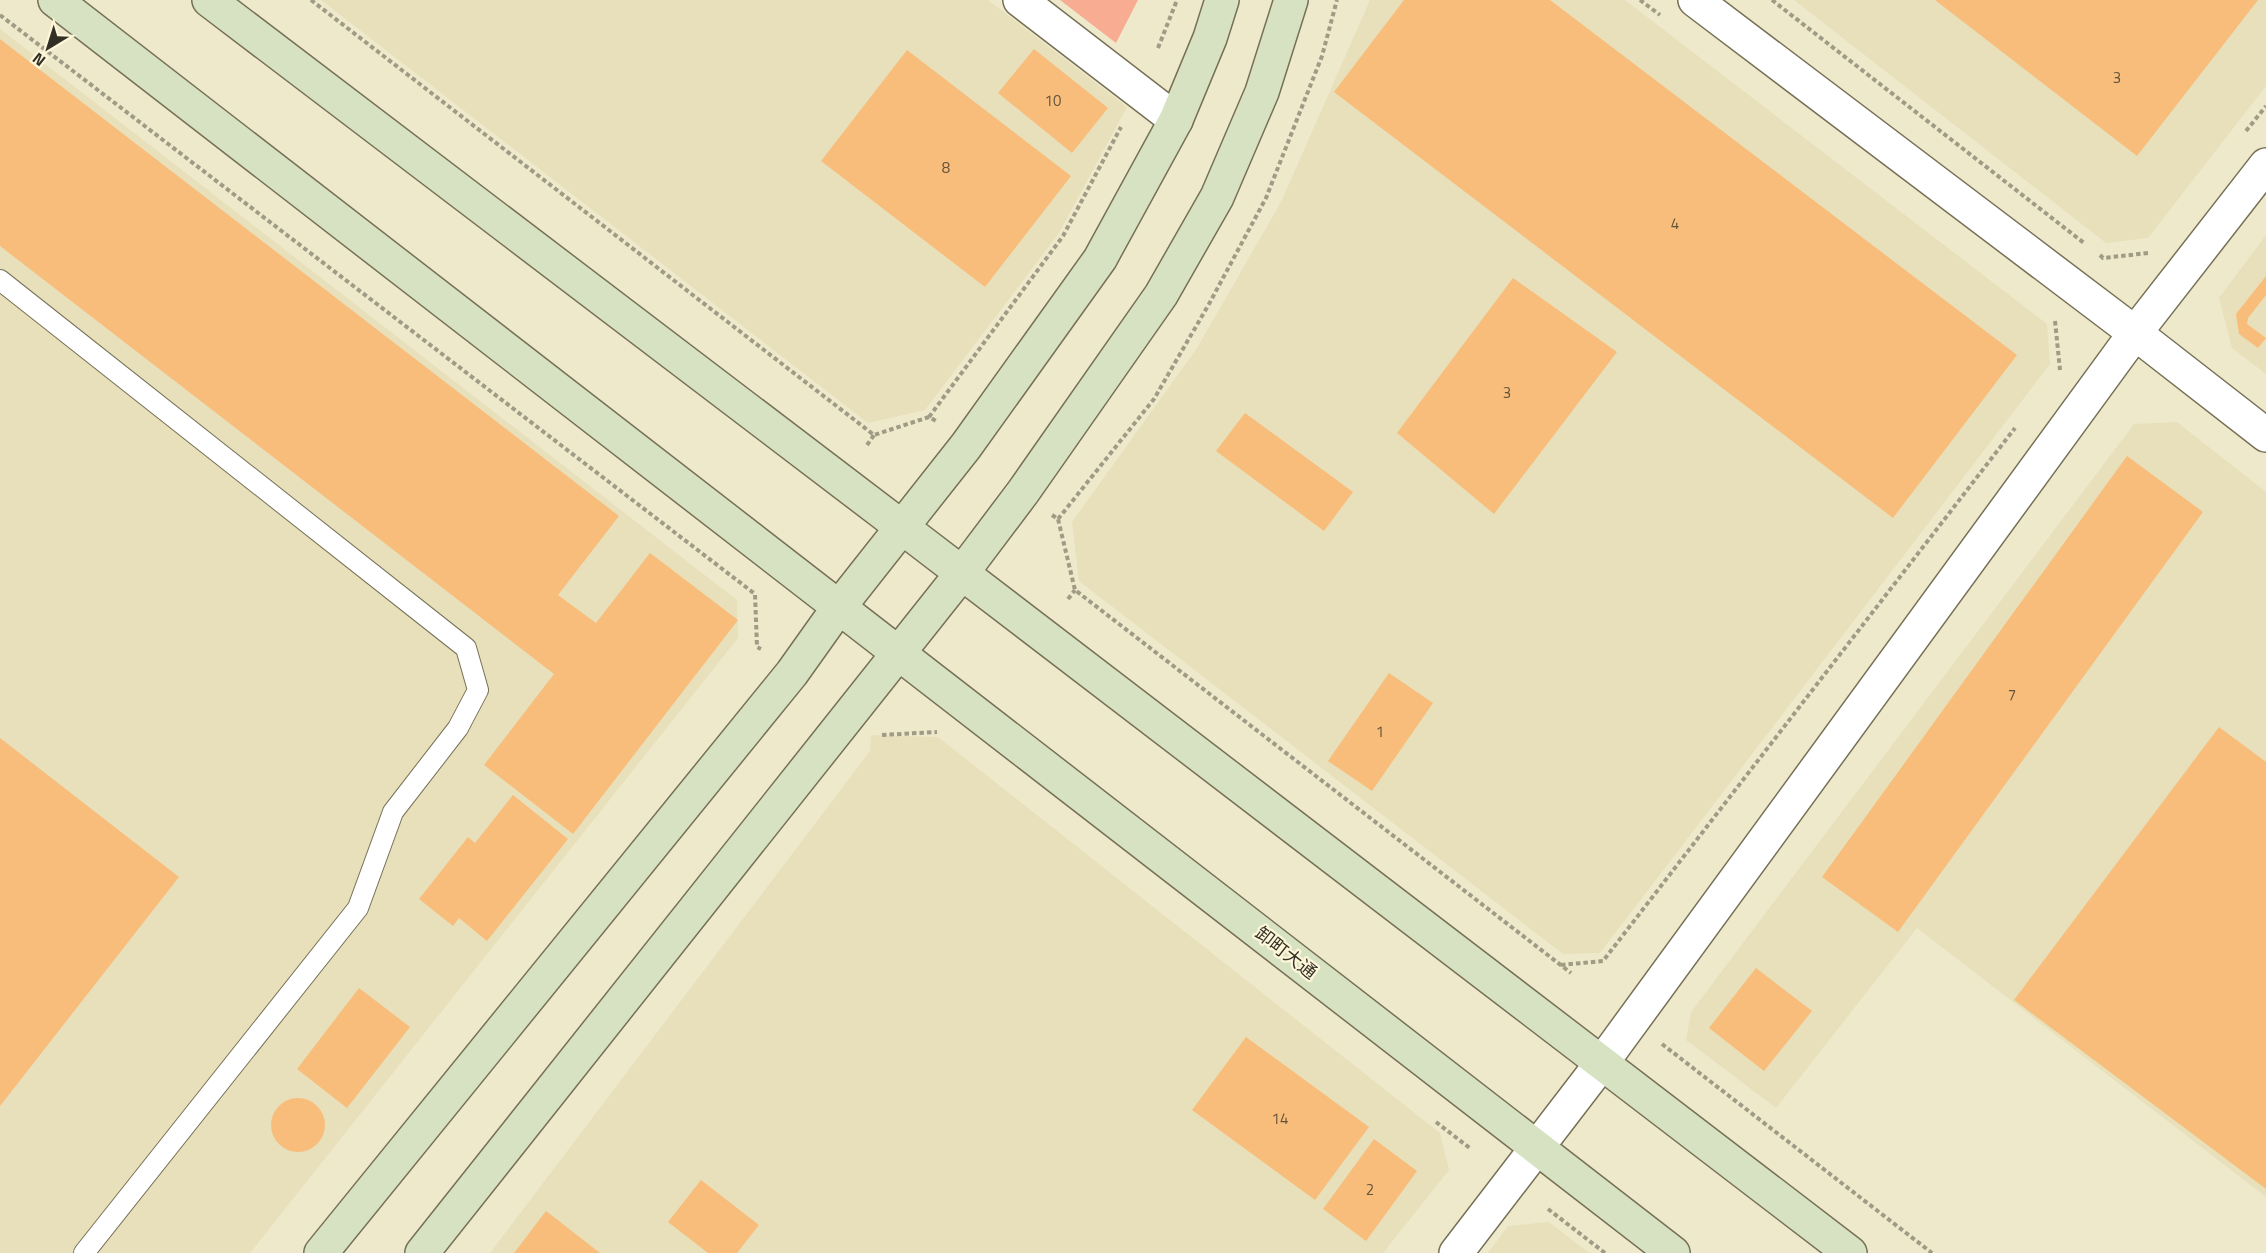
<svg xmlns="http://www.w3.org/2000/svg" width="2266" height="1253" viewBox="0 0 2266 1253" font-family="'Titillium Web','Noto Sans JP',sans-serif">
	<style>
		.built { fill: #e7e0bb }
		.green { fill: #f8ac92 }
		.building { fill: #f8bd7b }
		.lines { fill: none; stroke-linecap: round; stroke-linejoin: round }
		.lane-casing { stroke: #767057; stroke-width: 22 }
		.street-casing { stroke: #767057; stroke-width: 36 }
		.secondary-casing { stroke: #767057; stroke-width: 36 }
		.path { stroke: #9f9b85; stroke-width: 4; stroke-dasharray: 4.5 3; stroke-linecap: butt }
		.lane { stroke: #fff; stroke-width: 20 }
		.street { stroke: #fff; stroke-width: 33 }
		.secondary { stroke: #d7e2c3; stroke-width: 33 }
		.labels { text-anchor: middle; stroke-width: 4.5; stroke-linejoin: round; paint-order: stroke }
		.number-label { font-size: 15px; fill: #64533a }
		.street-label { font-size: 18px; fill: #323025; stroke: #fdf6d9 }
	</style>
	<rect width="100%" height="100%" fill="#efe9cc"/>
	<!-- built -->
	<path class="built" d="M321 0H988L1127 107 1059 233 925 410 868 423Z
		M1370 0H1625L2047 324 2050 364 1600 953 1563 954 1079 581 1072 522 1197 348 1281 202Z
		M1794 0H2266V86L2148 238 2106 243Z
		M0 29 737 600 738 638 250 1253H0Z
		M2266 235V374L2232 348 2219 298Z
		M2177 422 2266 492V1197L1917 928 1776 1108 1686 1040 1691 1012 2134 424Z
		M871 735 938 737 1440 1133 1449 1170 1383 1253H490L870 751Z
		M1549 1222 1589 1253H1488L1508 1226Z"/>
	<!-- green -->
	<path class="green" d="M1060 0H1138L1116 43Z"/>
	<!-- building -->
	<path class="building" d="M1404 0H1550L2017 355 1893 518 1334 92Z
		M1935 0H2258L2137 156Z
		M0 39 619 516 558 595 596 623 650 553 738 620 573 834 484 765 554 674 0 246Z
		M1034 49 1108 108 1072 153 998 93Z
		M907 50 1071 176 985 287 821 161Z
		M2266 276V295L2248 318 2247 324 2266 338 2258 348 2239 334 2236 314Z
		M1513 278 1617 352 1494 514 1397 433Z
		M1245 413 1353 492 1324 531 1216 451Z
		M2127 456 2203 512 1898 932 1822 877Z
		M1389 673 1433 703 1372 791 1328 761Z
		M2219 727 2266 762V1189L2014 1000Z
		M0 738 179 877 0 1106Z
		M513 795 568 839 487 941 459 918 453 926 419 899 468 837 475 843Z
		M1756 968 1812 1011 1764 1071 1709 1028Z
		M359 988 410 1027 347 1108 297 1069Z
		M1246 1037 1369 1127 1315 1200 1192 1110Z
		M271 1125a27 27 0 1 1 54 0a27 27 0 1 1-54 0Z
		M1374 1139 1417 1171 1366 1241 1323 1209Z
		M701 1180 759 1225 737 1253H708L668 1222Z
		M546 1211 600 1253H514Z"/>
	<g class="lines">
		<!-- lane casing -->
		<g class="lane-casing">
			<path id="lane" d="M0 280 466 648 478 690 458 728 393 812 358 908 84 1253"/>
		</g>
		<!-- street casing -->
		<g class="street-casing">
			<path id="street" d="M1020 0 1176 120
				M1695 0 2135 333 2266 435
				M1456 1253 1601 1064 2135 333 2266 165"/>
		</g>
		<!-- secondary casing -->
		<g class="secondary-casing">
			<path id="secondary" d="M55 0 1673 1253
				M209 0 903 528 1850 1253
				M321 1253 792 673 839 607 966 446 1100 259 1176 120 1210 38 1222 0
				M422 1253 962 573 1023 492 1161 295 1217 197 1262 92 1291 0"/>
		</g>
		<!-- path -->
		<path class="path" d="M311 0 874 435 929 417 938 422
			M1640 0 1660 15
			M1772 0 2084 243
			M0 15 755 594 757 647 761 649
			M1158 48 1177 0
			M2246 131 2266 106
			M2100 255 2103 258 2148 253
			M2055 321 2060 370
			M929 417 1063 236 1121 127
			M867 445 874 435
			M1052 515 1058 519 1075 590 1571 973
			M1058 519 1154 399 1209 304 1266 198 1322 56 1337 0
			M1068 599 1075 590
			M882 735 937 732
			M1561 965 1603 961 2015 428
			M1662 1044 1932 1253
			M1436 1122 1471 1149
			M1548 1209 1605 1253"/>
		<!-- lane -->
		<use href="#lane" class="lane"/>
		<!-- street -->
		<use href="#street" class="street"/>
		<!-- secondary -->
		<use href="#secondary" class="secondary"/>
	</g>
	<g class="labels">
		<!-- number labels -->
		<g class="number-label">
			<text x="2117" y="83">3</text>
			<text x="1053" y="106">10</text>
			<text x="946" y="173">8</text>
			<text x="1675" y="229">4</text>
			<text x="1507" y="398">3</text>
			<text x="2012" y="700">7</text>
			<text x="1380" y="737">1</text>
			<text x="1280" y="1124">14</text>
			<text x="1370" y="1195">2</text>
		</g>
		<!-- street labels -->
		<g class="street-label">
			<text transform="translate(1286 953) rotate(38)" y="6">卸町大通</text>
		</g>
	</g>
	<!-- north arrow -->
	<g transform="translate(48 48) rotate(218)" stroke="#fdf6d9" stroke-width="4.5" paint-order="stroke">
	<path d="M0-4.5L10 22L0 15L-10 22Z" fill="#323025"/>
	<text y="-9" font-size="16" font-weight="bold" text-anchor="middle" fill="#323025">N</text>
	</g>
</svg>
